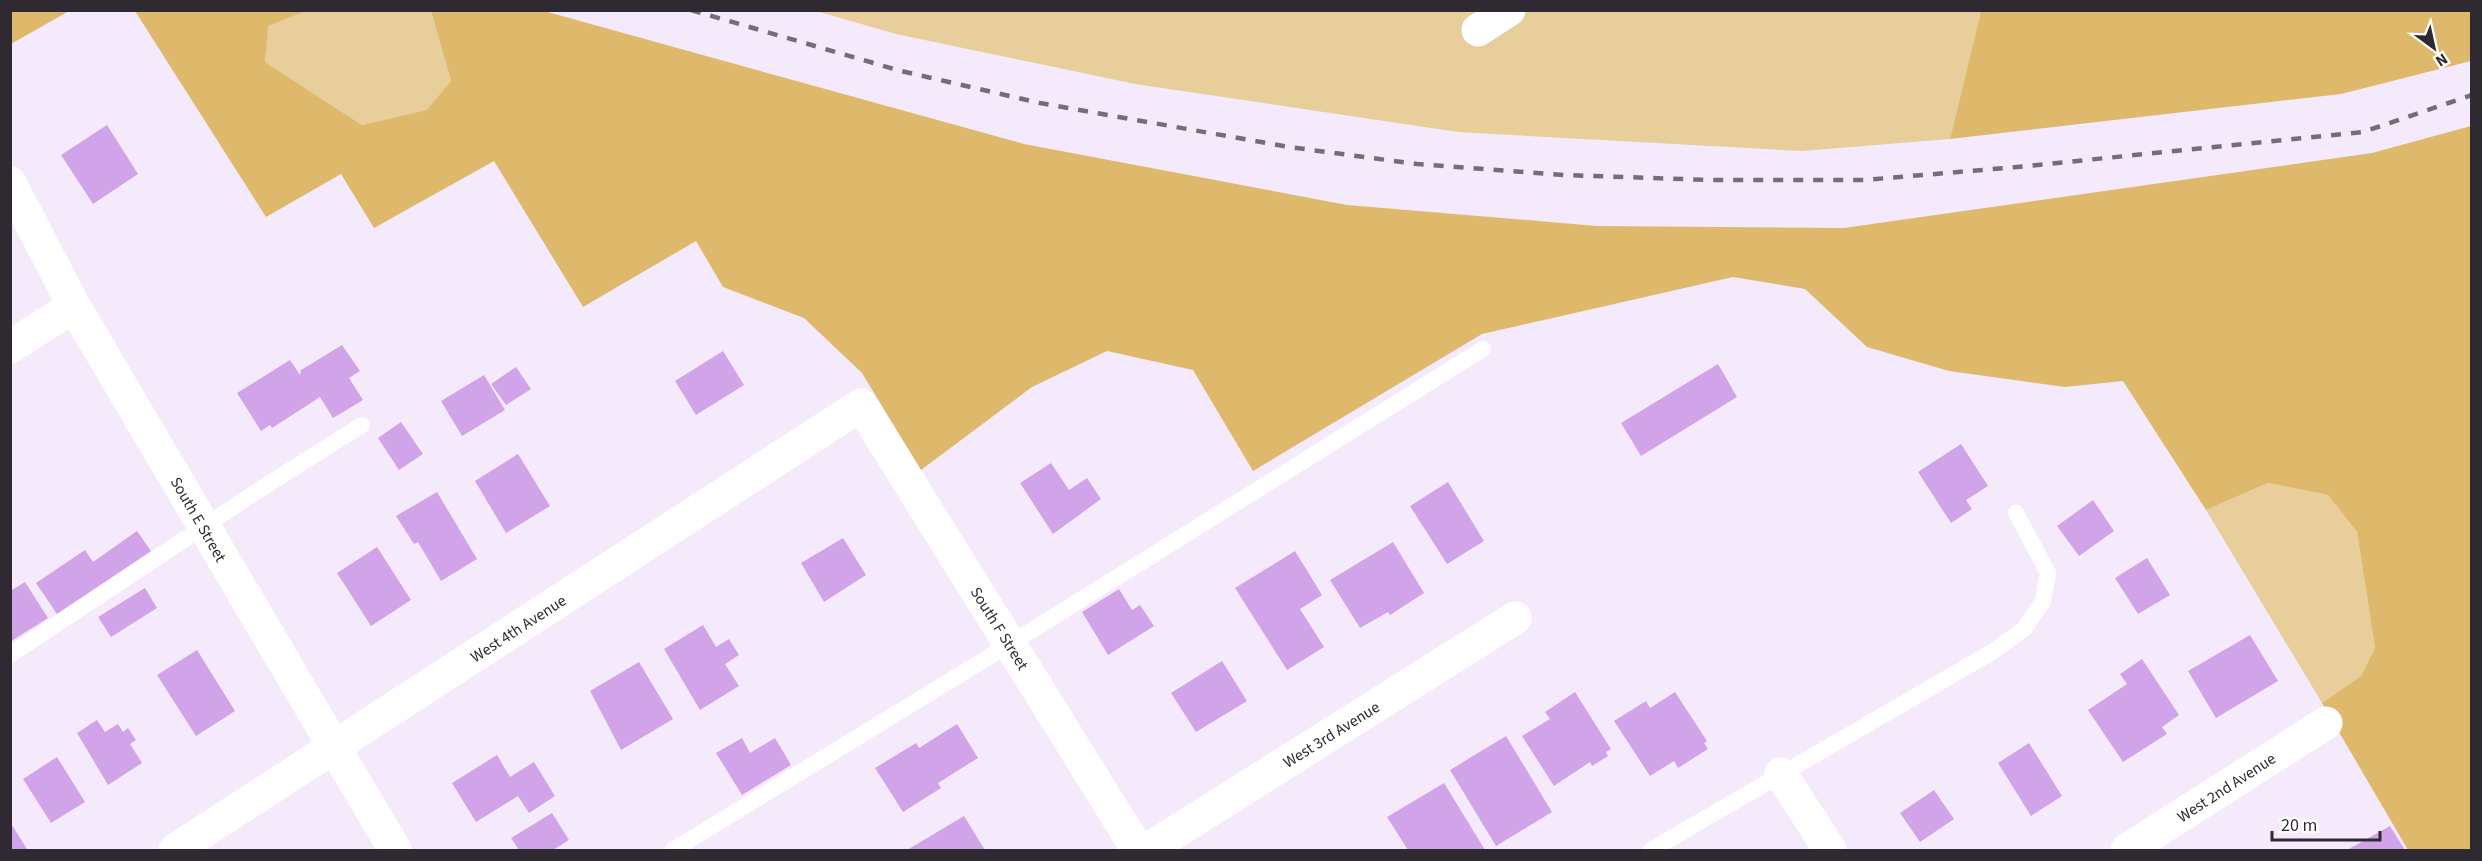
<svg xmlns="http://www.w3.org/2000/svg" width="2482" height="861" viewBox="0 0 2482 861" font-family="'Source Sans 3',sans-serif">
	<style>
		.green { fill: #e7ce9a }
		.forest { fill: #deb96b }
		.building { fill: #d1a4e9 }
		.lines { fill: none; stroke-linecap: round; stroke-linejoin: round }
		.lane { stroke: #fff; stroke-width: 16 }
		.street { stroke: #fff; stroke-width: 33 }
		.rail { stroke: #746d77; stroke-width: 4.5; stroke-dasharray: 10 10; stroke-linecap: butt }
		.labels { text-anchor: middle; stroke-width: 4.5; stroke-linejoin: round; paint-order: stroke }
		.street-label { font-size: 16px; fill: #2f2a31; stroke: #fff }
	</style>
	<rect width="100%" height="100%" fill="#f5eafb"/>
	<!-- green -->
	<path class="green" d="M306 11H431L451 81 428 110 362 125 265 62 267 26Z
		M816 11H1981L1950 139 1802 151 1458 132 1135 84 896 34Z
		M2268 483 2328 495 2357 532 2375 648 2361 676 2322 703 2206 510Z"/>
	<!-- forest -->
	<path class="forest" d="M11 10H69V11L11 44Z
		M135 11H306L268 26 265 62 362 125 427 110 451 81 431 11H544L1024 144 1347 205 1597 226 1844 228 2372 153 2471 126V850H2408L2322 703 2361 676 2375 648 2357 532 2328 495 2268 483 2206 510 2123 381 2065 387 1949 371 1867 347 1805 289 1733 277 1482 334 1253 471 1193 370 1107 351 1032 387 921 470 862 373 804 318 723 287 696 241 583 307 494 161 374 228 341 174 266 217Z
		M1981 11H2471V61L2341 94 1950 139Z"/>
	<!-- building -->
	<path class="building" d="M107 125 138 174 93 204 61 155Z
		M342 345 360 371 349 378 363 400 333 418 320 397 272 428 270 425 261 431 237 393 290 360 300 375 301 370Z
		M723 351 744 385 696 415 675 381Z
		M1718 364 1737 397 1641 456 1621 423Z
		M516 367 531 389 506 405 491 384Z
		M484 375 505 410 462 436 441 401Z
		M401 422 423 454 399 470 378 438Z
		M1961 444 1988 486 1966 500 1972 509 1951 523 1918 472Z
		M518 454 550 506 506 533 475 481Z
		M1051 463 1069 490 1087 478 1101 499 1053 534 1020 483Z
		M1448 482 1484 541 1447 564 1410 506Z
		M437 492 477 559 441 581 418 542 414 544 396 516Z
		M2093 500 2114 531 2079 556 2057 526Z
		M137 531 151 551 57 614 36 583 85 550 93 562Z
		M843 538 866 575 824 602 801 563Z
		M1393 542 1424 593 1390 615 1388 612 1360 628 1330 580Z
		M377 547 411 600 371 626 337 573Z
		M1295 551 1322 595 1300 609 1324 647 1287 670 1235 588Z
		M2147 558 2170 595 2138 614 2115 578Z
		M25 582 48 618 10 642V591Z
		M145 588 157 608 111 637 98 617Z
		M1119 589 1132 610 1140 605 1154 626 1108 655 1082 612Z
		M703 625 716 647 729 639 739 655 725 664 739 686 700 710 664 649Z
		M2250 635 2278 681 2216 718 2188 671Z
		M197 650 235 711 196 736 157 675Z
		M2142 659 2179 715 2162 727 2167 734 2123 762 2088 710 2127 684 2120 674Z
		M1222 661 1247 701 1196 732 1171 693Z
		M639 662 673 719 621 750 590 691Z
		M1575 692 1611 749 1606 752 1608 756 1592 766 1590 762 1554 786 1522 736 1550 719 1545 712Z
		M1675 692 1707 741 1704 743 1708 749 1678 768 1674 761 1650 776 1614 721 1646 701 1650 708Z
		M97 720 105 732 118 724 123 732 128 728 136 740 130 744 142 763 108 785 77 733Z
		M957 724 978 758 938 783 941 788 903 812 875 768 916 743 919 748Z
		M1506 736 1552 812 1496 846 1450 770Z
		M742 738 750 753 775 738 791 765 742 795 716 753Z
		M2029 743 2062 796 2031 816 1998 763Z
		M497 755 510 777 534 762 555 796 529 813 518 796 476 822 452 783Z
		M57 757 85 802 51 823 23 779Z
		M1444 783 1485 850H1408L1387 817Z
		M1934 790 1954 819 1920 842 1900 813Z
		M552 813 569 840 553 850H519L511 838Z
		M964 816 985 850H907Z
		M10 822 27 849 24 850H10Z
		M2390 826 2405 850H2347Z"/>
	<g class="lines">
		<!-- lane -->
		<path class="lane" d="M10 655 262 488 362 425
			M673 850 1010 644 1483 349
			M1651 850 1992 652 2024 629 2043 601 2048 573 2016 513"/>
		<!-- street -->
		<path class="street" d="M1478 30 1509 10
			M10 183 74 306 395 850
			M10 347 74 306
			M1781 774 1830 850
			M175 850 861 405 1138 850
			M1147 850 1515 618
			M2127 850 2326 723"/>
		<!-- rail -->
		<path class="rail" d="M691 10 901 71 1040 103 1289 147 1417 164 1564 175 1710 180H1864L2017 167 2363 132 2472 95"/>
	</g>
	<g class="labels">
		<!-- street labels -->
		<g class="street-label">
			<text transform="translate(199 519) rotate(60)" y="6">South E Street</text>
			<text transform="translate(518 628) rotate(-33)" y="6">West 4th Avenue</text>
			<text transform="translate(1000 628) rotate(58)" y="6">South F Street</text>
			<text transform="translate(1331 734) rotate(-32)" y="6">West 3rd Avenue</text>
			<text transform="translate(2226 787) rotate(-33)" y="6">West 2nd Avenue</text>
		</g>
	</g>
	<!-- border -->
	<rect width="2482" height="861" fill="none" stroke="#2f2a31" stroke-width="24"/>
	<!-- north arrow -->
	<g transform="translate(2434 48) rotate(147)" stroke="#ffffff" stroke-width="4.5" paint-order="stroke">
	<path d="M0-4.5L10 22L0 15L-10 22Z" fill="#2f2a31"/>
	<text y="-9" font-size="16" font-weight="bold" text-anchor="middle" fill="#2f2a31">N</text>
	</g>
	<!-- scale -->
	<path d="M2272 831v9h108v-9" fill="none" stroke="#2f2a31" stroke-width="3"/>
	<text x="2281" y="831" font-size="18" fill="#2f2a31" stroke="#ffffff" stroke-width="4.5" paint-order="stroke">20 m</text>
</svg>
